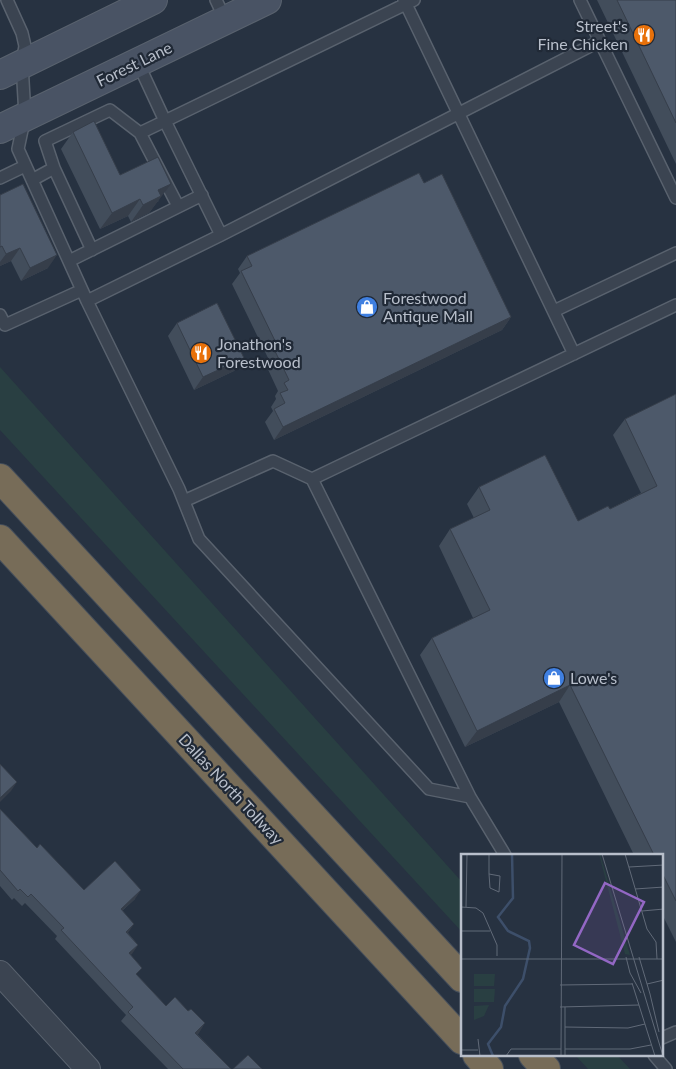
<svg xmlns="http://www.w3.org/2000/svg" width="676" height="1069" viewBox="0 0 676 1069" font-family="Lato,sans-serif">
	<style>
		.green { fill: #293f42 }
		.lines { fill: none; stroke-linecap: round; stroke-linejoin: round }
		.service-casing { stroke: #59626e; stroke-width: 14 }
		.minor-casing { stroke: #59626e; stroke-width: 26 }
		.secondary-casing { stroke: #59626e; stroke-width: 30 }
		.motorway-casing { stroke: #464f5b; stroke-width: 30 }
		.service { stroke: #3b4451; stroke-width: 11 }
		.minor { stroke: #3b4451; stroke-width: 24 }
		.secondary { stroke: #495364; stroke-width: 28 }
		.motorway { stroke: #776c58; stroke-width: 28 }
		.wall { fill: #424d5b }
		.shaded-wall { fill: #363e4a }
		.building { fill: #4d596a; stroke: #363e4a }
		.labels { text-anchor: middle; stroke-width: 4.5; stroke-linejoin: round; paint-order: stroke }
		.poi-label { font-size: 16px; fill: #b8bfcb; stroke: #202936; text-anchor: start }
		.street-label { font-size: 16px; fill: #b8bfcb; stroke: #202936 }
		.inset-river { fill: none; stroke: #3d4f6a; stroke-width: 2.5 }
		.inset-road { fill: none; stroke: #616a78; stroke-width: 1 }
		.view { fill: #9367c4; fill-opacity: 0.15; stroke: #9367c4; stroke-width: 2.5 }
		.inset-edge { fill: none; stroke: #b8bfcb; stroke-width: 2.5 }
	</style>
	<rect width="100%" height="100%" fill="#273241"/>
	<!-- green -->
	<path class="green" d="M0 367 462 882V932L0 430Z
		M575 1055H617L630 1069H588Z"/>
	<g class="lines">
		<!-- service casing -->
		<g class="service-casing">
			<path id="service" d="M7 0 22 33 25 46 22 64 25 116 18 149 87 301 179 489 199 539 429 789 470 797
				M216 0 225 19
				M404 0 574 354
				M580 0 676 198
				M138 63 165 121 414 0
				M140 133 178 206
				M54 168 45 141 110 110 140 133 165 121 221 235
				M0 178 25 166
				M32 180 54 168 92 250
				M69 261 202 195
				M87 301 221 235 600 41
				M554 311 676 253
				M0 315 5 325 82 290
				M184 501 273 461 312 479
				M505 855 470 797 312 479 676 305
				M662 1038 676 1032
				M654 1055 666 1069"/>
		</g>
		<!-- minor casing -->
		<g class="minor-casing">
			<path id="minor" d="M0 973 88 1069"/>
		</g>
		<!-- secondary casing -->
		<g class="secondary-casing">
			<path id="secondary" d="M0 75 153 0
				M0 129 267 0"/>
		</g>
		<!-- motorway casing -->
		<g class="motorway-casing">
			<path id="motorway" d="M0 478 462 978
				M0 539 462 1040
				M477 1055 489 1069
				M533 1055 546 1069"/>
		</g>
		<!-- service -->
		<use href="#service" class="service"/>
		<!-- minor -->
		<use href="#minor" class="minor"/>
		<!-- secondary -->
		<use href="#secondary" class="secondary"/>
		<!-- motorway -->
		<use href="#motorway" class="motorway"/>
	</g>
	<!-- wall -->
	<path class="wall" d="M597 0H676V164Z
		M73 132 120 175 159 201 157 202 149 213 131 222 128 216 100 229 61 149Z
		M424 183 511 317 502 330 274 440 265 422 273 411 271 407 276 399 275 396 278 391 265 363 268 358 232 284 240 273 238 269 247 256Z
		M0 195 48 268 21 281 11 261 0 266Z
		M177 323 244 358 234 371 194 390 168 336Z
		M676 394V942L662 914V855H634L559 702 465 747 420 655 432 638 473 618 439 546 450 529 474 518 467 504 479 487 578 521 610 509 641 493 613 435 625 419Z
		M0 809 37 848 84 890 135 899 122 911 128 933 138 945 130 955 137 976 166 1006 199 1033 197 1034 231 1069H168L121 1021 126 1015 55 939 57 936 25 903 22 906 14 898 12 900 0 886Z"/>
	<!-- shaded-wall -->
	<path class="shaded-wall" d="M171 184 149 213 131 222 143 205 158 190Z
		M140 199 128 216 100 229 112 213Z
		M20 248 11 261 0 266V262L6 254Z
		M57 255 48 268 21 281 30 268Z
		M511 317 502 330 274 440 283 427Z
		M244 358 234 371 194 390 203 377Z
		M570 685 559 702 465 747 477 731Z
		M17 782 11 791 0 802V798Z
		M141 890 135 899 114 918 121 909Z
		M134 924 128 933 126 932Z
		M138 945 132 954 122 962 129 953Z
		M205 1023 199 1033 189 1042 195 1033Z"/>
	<!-- building -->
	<path class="building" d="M617 0H676V123Z
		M94 121 120 175 158 157 171 184 158 190 161 196 143 205 140 199 112 213 73 132Z
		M419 173 424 183 442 174 511 317 283 427 274 409 285 403 280 393 288 390 284 383 289 380 274 349 278 347 241 271 252 266 247 256Z
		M23 184 57 255 30 268 20 248 6 254 2 246 0 247V195Z
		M217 303 244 358 203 377 177 323Z
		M676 394V901L662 873V855H654L570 685 477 731 432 638 490 610 450 529 490 510 479 487 545 455 578 521 608 506 610 509 657 486 625 419Z
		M0 764 17 782 0 798Z
		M0 809 37 848 40 844 84 890 115 861 141 890 121 909 134 924 126 932 138 945 129 953 142 968 136 974 166 1006 175 997 188 1011 191 1009 205 1023 195 1033 231 1069H183L128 1012 133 1007 61 930 64 928 31 894 28 897 20 889 18 891 0 870Z
		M248 1055 262 1069H233Z"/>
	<!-- icons -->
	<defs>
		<g id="restaurant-disc" transform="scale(1.125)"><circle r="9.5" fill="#e8710a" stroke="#202936"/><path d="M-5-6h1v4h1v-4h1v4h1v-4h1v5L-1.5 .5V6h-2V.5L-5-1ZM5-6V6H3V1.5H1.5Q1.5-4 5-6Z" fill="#fff"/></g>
		<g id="shop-disc" transform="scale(1.125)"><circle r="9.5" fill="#3f7fe0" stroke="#202936"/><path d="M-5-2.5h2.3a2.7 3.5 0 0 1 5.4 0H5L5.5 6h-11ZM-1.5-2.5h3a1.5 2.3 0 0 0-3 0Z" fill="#fff"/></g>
	</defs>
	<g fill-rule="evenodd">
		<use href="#restaurant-disc" x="644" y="35"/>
		<use href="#shop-disc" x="367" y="307"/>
		<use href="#restaurant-disc" x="201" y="353"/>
		<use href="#shop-disc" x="554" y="678"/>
	</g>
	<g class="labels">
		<!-- poi labels -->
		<g class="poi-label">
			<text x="628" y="32" text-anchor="end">Street's<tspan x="628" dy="18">Fine Chicken</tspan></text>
			<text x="383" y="304">Forestwood<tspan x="383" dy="18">Antique Mall</tspan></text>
			<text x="217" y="350">Jonathon's<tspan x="217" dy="18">Forestwood</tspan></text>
			<text x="570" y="684">Lowe's</text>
		</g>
		<!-- street labels -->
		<g class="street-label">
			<text transform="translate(134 64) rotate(-26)" y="6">Forest Lane</text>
			<text transform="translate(231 789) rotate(47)" y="6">Dallas North Tollway</text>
		</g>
	</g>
	<!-- overview -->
	<g transform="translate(461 854)">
		<rect width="202" height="202" fill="#273241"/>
		<path d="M138 0H139L169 101 164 100ZM13 120H34L33 132H13ZM13 135H34L33 148H13ZM28 151 23 162 13 166V152Z" fill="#293f42"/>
		<path class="inset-river" d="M32 202 27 190 40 173 44 152 62 125 69 94 68 87 47 77 37 63 52 44 51 0"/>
		<path class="inset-road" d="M141 0 202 202M164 0 186 75 195 88 196 105M168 13 203 11M28 20 39 22 38 38 29 34ZM28 20V0M174 35 203 33M0 53 15 54 22 59 36 91V102M5 53 6 0M181 57 203 55M0 77H29M165 103 169 119M178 103 189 140M0 105H203M169 119 180 139M171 129 194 202M186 130 203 126M99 131 171 130M189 140 198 178M99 153 178 151M104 173 167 174 184 170M17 185 19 202M104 195H169L190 191M0 196H17M45 202 50 195H100M100 202 101 0M104 202V153"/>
		<path class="view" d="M144 29 183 48 152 110 113 91Z"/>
		<rect width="202" height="202" class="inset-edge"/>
	</g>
</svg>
